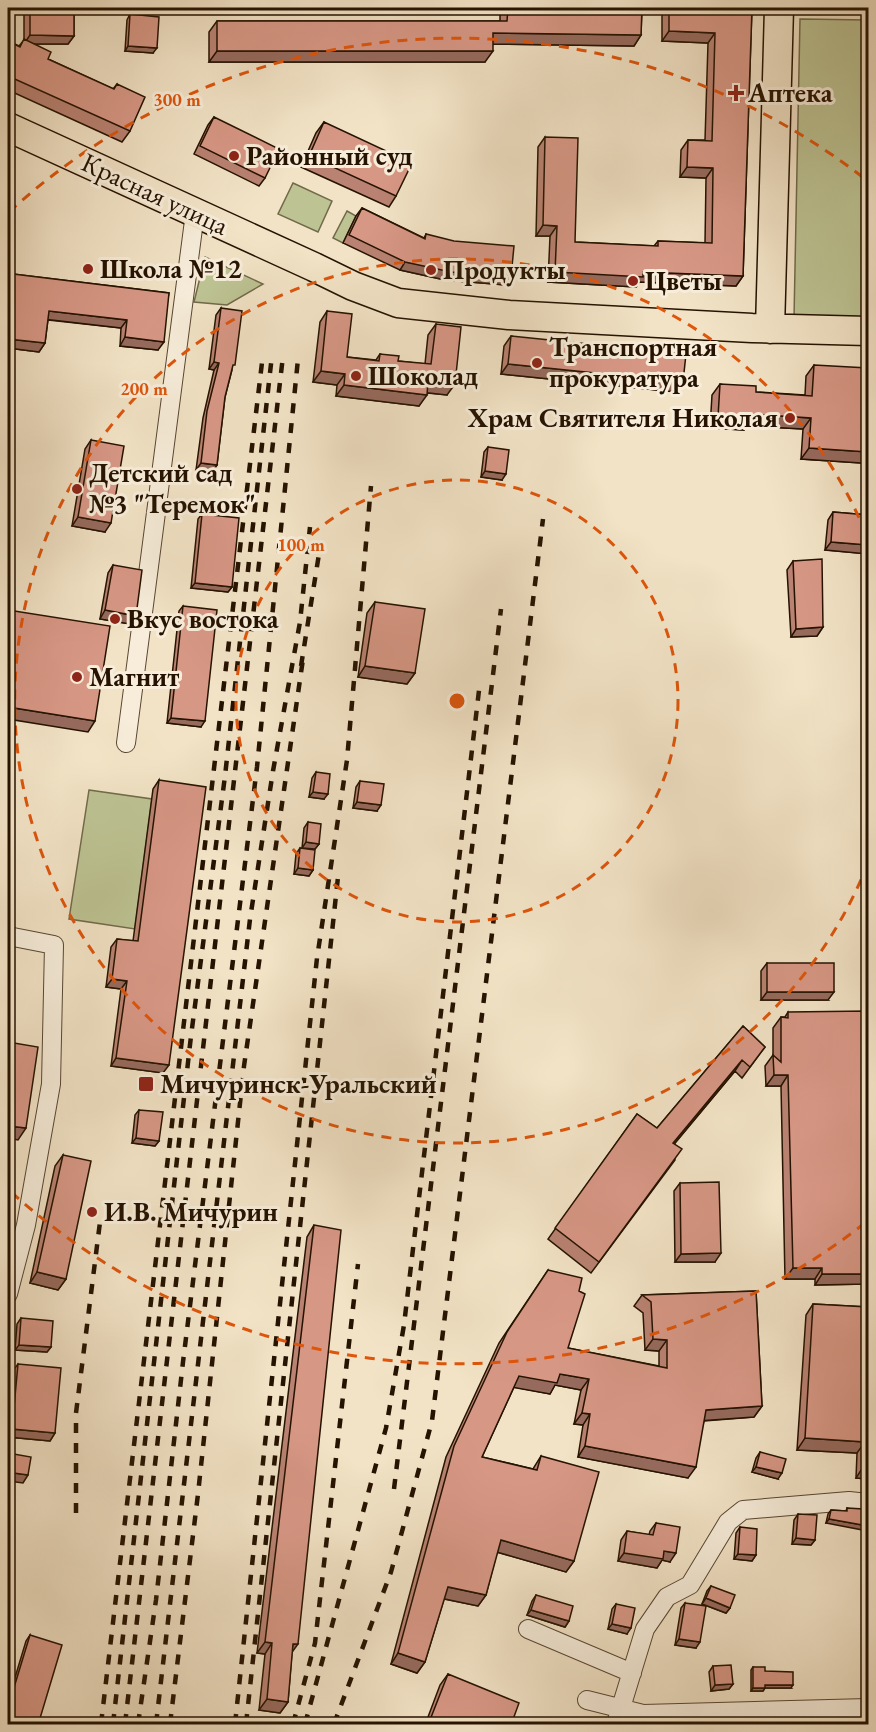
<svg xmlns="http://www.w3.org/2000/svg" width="876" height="1732" viewBox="0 0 876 1732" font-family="'EB Garamond',serif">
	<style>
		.green { fill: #bdc393; stroke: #716a4a; stroke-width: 1.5 }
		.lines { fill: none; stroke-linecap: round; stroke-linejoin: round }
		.street-casing { stroke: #584632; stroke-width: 20 }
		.primary-casing { stroke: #251200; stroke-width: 31 }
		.street { stroke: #f7edda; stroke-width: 18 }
		.primary { stroke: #f2e3c6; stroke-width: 28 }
		.rail { stroke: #251200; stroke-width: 4.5; stroke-dasharray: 10 10; stroke-linecap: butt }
		.wall { fill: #b98272; stroke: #251200; stroke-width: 1.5 }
		.shaded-wall { fill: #966a5d; stroke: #251200; stroke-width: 1.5 }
		.building { fill: #d79785; stroke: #251200; stroke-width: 1.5 }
		.ring { fill: none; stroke: #de550b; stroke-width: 3; stroke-dasharray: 10 8 }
		.poi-dot { fill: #8f2418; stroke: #f7edda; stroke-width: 2 }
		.labels { text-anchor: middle; stroke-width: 6; stroke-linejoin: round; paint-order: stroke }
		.poi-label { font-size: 27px; font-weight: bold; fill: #251200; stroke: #f7edda; text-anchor: start }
		.street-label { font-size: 27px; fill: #251200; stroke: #f7edda }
		.centre { fill: #de550b; stroke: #f7edda; stroke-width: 3 }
		.ring-label { font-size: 18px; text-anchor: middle; font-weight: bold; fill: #de550b; stroke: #f7edda; stroke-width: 6; stroke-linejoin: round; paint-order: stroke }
	</style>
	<rect width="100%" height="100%" fill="#f2e3c6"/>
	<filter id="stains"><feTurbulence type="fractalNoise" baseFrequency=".00333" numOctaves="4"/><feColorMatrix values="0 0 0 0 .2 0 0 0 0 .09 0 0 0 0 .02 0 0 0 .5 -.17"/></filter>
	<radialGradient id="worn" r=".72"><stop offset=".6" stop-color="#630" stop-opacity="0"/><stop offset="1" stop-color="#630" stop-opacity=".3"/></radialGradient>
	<!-- green -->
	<path class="green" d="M800 19 868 20V319L794 318Z
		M293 183 332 201 318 232 278 214Z
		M347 211 356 216 343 243 333 238Z
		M205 257 263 284 227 305 194 302Z
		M89 790 152 799 135 929 69 919Z"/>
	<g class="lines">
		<!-- street casing -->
		<g class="street-casing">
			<path id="street" d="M126 743 195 213
				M8 936 54 945 51 1084 26 1225 8 1294
				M528 1629 632 1673
				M587 1700 643 1714 868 1708
				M616 1724 645 1629 667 1597 690 1585 728 1522 743 1510 849 1501 868 1503"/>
		</g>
		<!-- primary casing -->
		<g class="primary-casing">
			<path id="primary" d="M8 127 314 267 353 286 398 303 509 315 752 328 868 331
				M770 329 779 8"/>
		</g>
		<!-- street -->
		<use href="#street" class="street"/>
		<!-- primary -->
		<use href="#primary" class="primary"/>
		<!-- rail -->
		<path class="rail" d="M301 666 319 554
			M394 1489 501 609
			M76 1513V1413L100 1222
			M101 1724 263 354
			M113 1724 191 1036 225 776 272 355
			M125 1724 283 356
			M138 1724 156 1600 183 1362 257 767 298 359
			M156 1724 250 919 273 771 300 622 310 527
			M170 1724 198 1494 244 1066 303 659
			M235 1724 317 958 347 760 371 486
			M246 1724 338 877
			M293 1724 315 1643 358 1264
			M305 1724 386 1428 404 1325 480 682
			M334 1724 391 1572 432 1421 543 519"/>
	</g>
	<!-- wall -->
	<path class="wall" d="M25 8H74V36L68 44H34L48 59 113 89 117 84 130 131 122 142 8 90V41L19 46 24 40V9Z
		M504 8H642L641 35 634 46 493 44 485 62H209V32L217 21H500V13Z
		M667 8H752L743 276 736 286 639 282 636 287 548 282 550 236H536L538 147 545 137 575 242 654 246 658 241 705 243 706 178 680 177 681 150 688 140H705L708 43 662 41V14Z
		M130 14 153 53 125 51 127 20Z
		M214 117 265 178 259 186 194 154 208 125Z
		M324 122 396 196 389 207 301 167 316 133Z
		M362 208 424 238 426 234 506 285 445 280 400 270 343 243 356 216Z
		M13 274 169 293 158 350 120 346 121 328 48 320 45 343 39 352 8 348V283Z
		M221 308 232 370 225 397 217 465 212 472 196 470 203 418 214 370 209 369 216 315Z
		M327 311 347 357 376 360 380 354 398 361 425 364 428 335 436 324 447 395 427 393 419 406 336 396 337 385 313 382 320 322Z
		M511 336 683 382 676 392 501 374 504 346Z
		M814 365 868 452 861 463 801 459 803 429 748 426 744 430 710 428 712 395 720 384 756 392 805 395 806 376Z
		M91 440 105 532 72 526 85 449Z
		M488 447 502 480 481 477 484 452Z
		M833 512 868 515V554L825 550 828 520Z
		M202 514 232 587 228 592 191 588 198 519Z
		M793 561 823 627 817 636 791 637 787 570Z
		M113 565 136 616 130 624 100 619 108 573Z
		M375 602 415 673 407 684 358 677 367 613Z
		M183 606 201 727 167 723 179 611Z
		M316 772 324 799 309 797 312 778Z
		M159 780 163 1073 111 1066 121 989 106 987 111 947 117 939 133 941 153 789Z
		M360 781 377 811 353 808 356 787Z
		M308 822 319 844 315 849 302 848 304 828Z
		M300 848 313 870 309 876 294 874 296 854Z
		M767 963 828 1000H761V971Z
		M788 1012 868 1284 815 1285V1279H785L781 1086H766L765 1066 773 1055V1028L781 1017H785Z
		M743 1026 765 1047 742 1078 735 1071 674 1144 675 1160 591 1273 548 1239 637 1114 657 1128Z
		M139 1110 159 1141 155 1146 132 1143 135 1115Z
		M63 1155 66 1279 58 1290 30 1283 55 1166Z
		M680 1183 715 1262H675L674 1191Z
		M314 1225 292 1652 288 1702 280 1713 259 1710 265 1654 257 1653 307 1237Z
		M548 1270 568 1348 659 1366V1351L645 1350 643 1313 634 1306 642 1295 756 1291 762 1406 754 1417 704 1421 688 1478 578 1457 583 1425 574 1424 581 1390 555 1385 550 1394 514 1387 482 1457 533 1469 541 1456 574 1561 566 1572 497 1552 486 1595 478 1606 444 1599 425 1662 417 1673 391 1664 446 1457 499 1343Z
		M813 1304 868 1307V1479L856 1478 857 1453 797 1450 806 1315Z
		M21 1318 51 1347 47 1352 15 1350 17 1324Z
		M18 1364 55 1433 50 1441 8 1437V1419L12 1372Z
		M760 1452 778 1479 752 1472 756 1458Z
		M847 1508 862 1513 826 1523 828 1514 831 1510 846 1511Z
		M798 1514 815 1540 811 1545 792 1544 794 1520Z
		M656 1523 670 1562 662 1560 657 1568 618 1561 621 1540 627 1531 649 1535 650 1531Z
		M740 1527 756 1555 752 1561 734 1559 736 1533Z
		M711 1586 730 1608 726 1613 702 1604 707 1591Z
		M536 1595 569 1621 565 1627 527 1615 532 1601Z
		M685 1603 696 1648 675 1645 681 1608Z
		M616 1604 627 1634 608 1629 612 1609Z
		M30 1635 38 1725 10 1694 26 1641Z
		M867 1662 868 1688H863V1668Z
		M713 1666 733 1684 729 1689 711 1691 709 1672Z
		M753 1667 765 1671 791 1688H765L763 1691H751V1670Z
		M448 1674 511 1725H425L440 1685Z"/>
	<!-- shaded-wall -->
	<path class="shaded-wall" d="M669 31 715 33 708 43 662 41Z
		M493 33 641 35 634 46 485 44Z
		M30 35 74 36 68 44H24Z
		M128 46 157 48 153 53 125 51Z
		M217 51H493L485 62H209Z
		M687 167 713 168 706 178 680 177Z
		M543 225 557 226 550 236H536Z
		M405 262 511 277 506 285 445 280 400 270Z
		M555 272H643L743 276 736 286 639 282 636 287 548 282Z
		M49 311 127 320 121 328 43 319Z
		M125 337 164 342 158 350 120 346Z
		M8 339 45 343 39 352 8 348Z
		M214 362 219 363 214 370 209 369Z
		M508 364 683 382 676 392 501 374Z
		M321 371 345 374 337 385 313 382Z
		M428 381 455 384 447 395 420 392Z
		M344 385 427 395 419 406 336 396Z
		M752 414 811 418 803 429 748 426 744 430 710 428 718 417Z
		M809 448 868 452 861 463 801 459Z
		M201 463 217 465 212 472 196 470Z
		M485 471 506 474 502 480 481 477Z
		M78 517 111 523 105 532 72 526Z
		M831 542 868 545V554L825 550Z
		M195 583 232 587 228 592 191 588Z
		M105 610 136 616 130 624 100 619Z
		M823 627 817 636 791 637 796 629Z
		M365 666 415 673 407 684 358 677Z
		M8 707 95 721 88 732 8 719Z
		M171 718 205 721 201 727 167 723Z
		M313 792 328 794 324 799 309 797Z
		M357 802 381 805 377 811 353 808Z
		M306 842 319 844 315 849 302 848Z
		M298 868 313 870 309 876 294 874Z
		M112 979 127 981 121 989 106 987Z
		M767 992H834L828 1000H761Z
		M116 1058 169 1065 163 1073 111 1066Z
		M742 1060 735 1071 666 1154 673 1143Z
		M774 1075H788L781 1086H766Z
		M8 1126 26 1128 18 1140 8 1138Z
		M136 1138 159 1141 155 1146 132 1143Z
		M721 1253 715 1262H675L681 1254Z
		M793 1268H822L815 1279H785Z
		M37 1272 66 1279 58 1290 30 1283Z
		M822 1274H868V1284L815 1285Z
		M653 1339 667 1340 659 1351 645 1350Z
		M19 1345 51 1347 47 1352 15 1350Z
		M560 1374 589 1379 581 1390 555 1385 550 1394 511 1387 519 1376Z
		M762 1406 754 1417 698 1421 706 1410Z
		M582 1413 590 1414 583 1425 574 1424Z
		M12 1429 55 1433 50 1441 8 1437V1435Z
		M805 1438 865 1442 857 1453 797 1450Z
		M585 1446 696 1467 688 1478 578 1457Z
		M756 1467 782 1473 778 1479 752 1472Z
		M863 1467H868V1479L856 1478Z
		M14 1473 28 1475 23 1483 8 1481Z
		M829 1519 868 1526V1531L826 1523Z
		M796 1538 815 1540 811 1545 792 1544Z
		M501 1540 574 1561 566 1572 493 1551Z
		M664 1551 676 1553 670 1562 662 1560 657 1568 618 1561 624 1553Z
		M738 1554 756 1555 752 1561 734 1559Z
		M448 1587 486 1595 478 1606 440 1598Z
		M706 1598 730 1608 726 1613 702 1604Z
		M531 1610 569 1621 565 1627 527 1615Z
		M612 1624 631 1628 627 1634 608 1629Z
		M679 1639 700 1642 696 1648 675 1645Z
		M265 1642 272 1643 265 1654 257 1653Z
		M293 1644H298L290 1655Z
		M398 1653 425 1662 417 1673 391 1664Z
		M867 1683H868V1688H863Z
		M733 1684 729 1689 711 1691 715 1685Z
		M765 1685H793L791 1688H763Z
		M753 1688H765L763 1691H751Z
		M267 1699 288 1702 280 1713 259 1710Z"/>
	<!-- building -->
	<path class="building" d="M30 8H74V36L30 35Z
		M508 8H642L641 35 493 33V51H217V21H507Z
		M669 8H752L743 276 643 272V277L555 272 557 226 543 225 545 137 578 138 575 242 658 246V241L712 243 713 168 687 167 688 140 712 141 715 33 669 31Z
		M130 14 159 17 157 48 128 46Z
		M24 39 51 52 48 59 114 89 117 84 145 97 130 131 8 76V41L20 47Z
		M214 117 279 149 265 178 200 146Z
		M324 122 412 163 396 196 309 156Z
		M362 208 425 239 426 234 454 241 514 246 511 277 451 272 405 262 349 235Z
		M13 274 169 293 164 342 125 337 127 320 49 311 45 343 8 339V326Z
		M221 308 242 311 235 365H233L225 397 217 465 201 463 207 411 219 363 214 362Z
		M327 311 352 314 347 357 379 361 380 354 399 356 398 361 431 364 436 324 461 327 455 384 428 381 427 395 344 385 345 374 321 371Z
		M511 336 686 354 683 382 508 364Z
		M814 365 868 368V452L809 448 811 418 752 414V419L718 417 720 384 756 386V392L812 396Z
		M91 440 124 446 111 523 78 517Z
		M488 447 509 450 506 474 485 471Z
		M833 512 868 515V545L831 542Z
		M202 514 239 518 232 587 195 583Z
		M822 559 823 627 796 629 793 561Z
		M113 565 142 570 136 616 105 610Z
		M375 602 425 609 415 673 365 666Z
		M183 606 217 610 205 721 171 718Z
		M8 610 110 626 95 721 8 707Z
		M316 772 330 774 328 794 313 792Z
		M159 780 206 787 169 1065 116 1058 127 981 112 979 117 939 138 941Z
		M360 781 384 784 381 805 357 802Z
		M308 822 321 824 319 844 306 842Z
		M8 825 11 826 8 864Z
		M300 848 315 850 313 870 298 868Z
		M767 963H834V992H767Z
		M868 1011V1274H822V1268H793L788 1075H774L773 1055 781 1062V1017L788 1018V1012Z
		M743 1026 765 1047 750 1067 742 1060 673 1143 682 1149 599 1262 555 1228 637 1114 657 1128Z
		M8 1042 38 1047 26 1128 8 1126Z
		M139 1110 163 1112 159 1141 136 1138Z
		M63 1155 91 1161 66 1279 37 1272Z
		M719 1182 721 1253 681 1254 680 1183Z
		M314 1225 341 1230 298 1644H293L288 1702 267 1699 272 1643 265 1642Z
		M548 1270 582 1278 579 1291 585 1294 568 1348 667 1368V1340L653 1339 651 1302 642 1295 756 1291 762 1406 706 1410 696 1467 585 1446 590 1414 582 1413 589 1379 560 1374 557 1383 519 1376 482 1457 537 1470 541 1456 599 1472 574 1561 501 1540 486 1595 448 1587 425 1662 398 1653 454 1446 507 1332Z
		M813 1304 868 1307V1467H863L865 1442 805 1438Z
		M21 1318 53 1321 51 1347 19 1345Z
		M18 1364 61 1368 55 1433 12 1429Z
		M760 1452 786 1459 782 1473 756 1467Z
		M8 1453 31 1457 28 1475 14 1473 8 1500Z
		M847 1508 863 1509 862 1513 868 1514V1526L829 1519 831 1510 847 1511Z
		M798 1514 817 1515 815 1540 796 1538Z
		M656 1523 680 1527 676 1553 664 1551 663 1559 624 1553 627 1531 653 1535Z
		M740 1527 757 1529 756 1555 738 1554Z
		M711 1586 735 1595 730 1608 706 1598Z
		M536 1595 573 1606 569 1621 531 1610Z
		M8 1602 12 1603 9 1618 8 1617Z
		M685 1603 706 1606 700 1642 679 1639Z
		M616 1604 635 1608 631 1628 612 1624Z
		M30 1635 62 1645 38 1725H8V1693L12 1694Z
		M867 1662H868V1683H867Z
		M731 1665 733 1684 715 1685 713 1666Z
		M753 1667H765V1671L793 1672V1685H765V1688H753Z
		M448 1674 519 1703 511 1725H428Z"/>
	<!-- distance rings -->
	<g class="ring">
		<circle cx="457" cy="701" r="221"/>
		<path d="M868 863A442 442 0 1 1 868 539"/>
		<path d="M865 1223A663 663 0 0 1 9 1190M9 212A663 663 0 0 1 865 179"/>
	</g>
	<!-- markers -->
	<g class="poi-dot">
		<path d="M733 84h6v6h6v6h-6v6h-6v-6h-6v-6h6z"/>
		<circle cx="234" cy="156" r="6"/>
		<circle cx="88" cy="269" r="6"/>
		<circle cx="431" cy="270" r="6"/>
		<circle cx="633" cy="281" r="6"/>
		<circle cx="537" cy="363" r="6"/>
		<circle cx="356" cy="376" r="6"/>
		<circle cx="790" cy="418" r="6"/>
		<circle cx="77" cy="489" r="6"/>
		<circle cx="115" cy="619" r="6"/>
		<circle cx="77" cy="677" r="6"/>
		<rect x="138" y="1076" width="16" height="16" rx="3"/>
		<circle cx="92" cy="1212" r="6"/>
	</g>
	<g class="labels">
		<!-- poi labels -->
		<g class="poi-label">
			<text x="748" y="102">Аптека</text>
			<text x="246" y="165">Районный суд</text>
			<text x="100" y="278">Школа №12</text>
			<text x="443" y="279">Продукты</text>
			<text x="645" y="290">Цветы</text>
			<text x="549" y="356">Транспортная<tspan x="549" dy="31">прокуратура</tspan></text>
			<text x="368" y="385">Шоколад</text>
			<text x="778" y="427" text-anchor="end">Храм Святителя Николая</text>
			<text x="89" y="482">Детский сад<tspan x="89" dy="31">№3 "Теремок"</tspan></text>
			<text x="127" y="628">Вкус востока</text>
			<text x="89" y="686">Магнит</text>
			<text x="160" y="1093">Мичуринск-Уральский</text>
			<text x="104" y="1221">И.В. Мичурин</text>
		</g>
		<!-- street labels -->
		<g class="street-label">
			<text transform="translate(155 194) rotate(25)" y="9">Красная улица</text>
		</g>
	</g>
	<circle cx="457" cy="701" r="9" class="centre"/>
	<g class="ring-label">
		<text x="177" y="106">300 m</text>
		<text x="144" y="395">200 m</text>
		<text x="301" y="551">100 m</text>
	</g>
	<!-- margin -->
	<rect width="876" height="1732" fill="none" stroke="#f2e3c6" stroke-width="30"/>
	<rect x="9" y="9" width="858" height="1714" fill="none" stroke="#251200" stroke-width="3"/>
	<rect x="15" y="15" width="846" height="1702" fill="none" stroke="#251200" stroke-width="1.5"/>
	<rect width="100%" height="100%" filter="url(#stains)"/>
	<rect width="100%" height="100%" fill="url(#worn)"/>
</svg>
